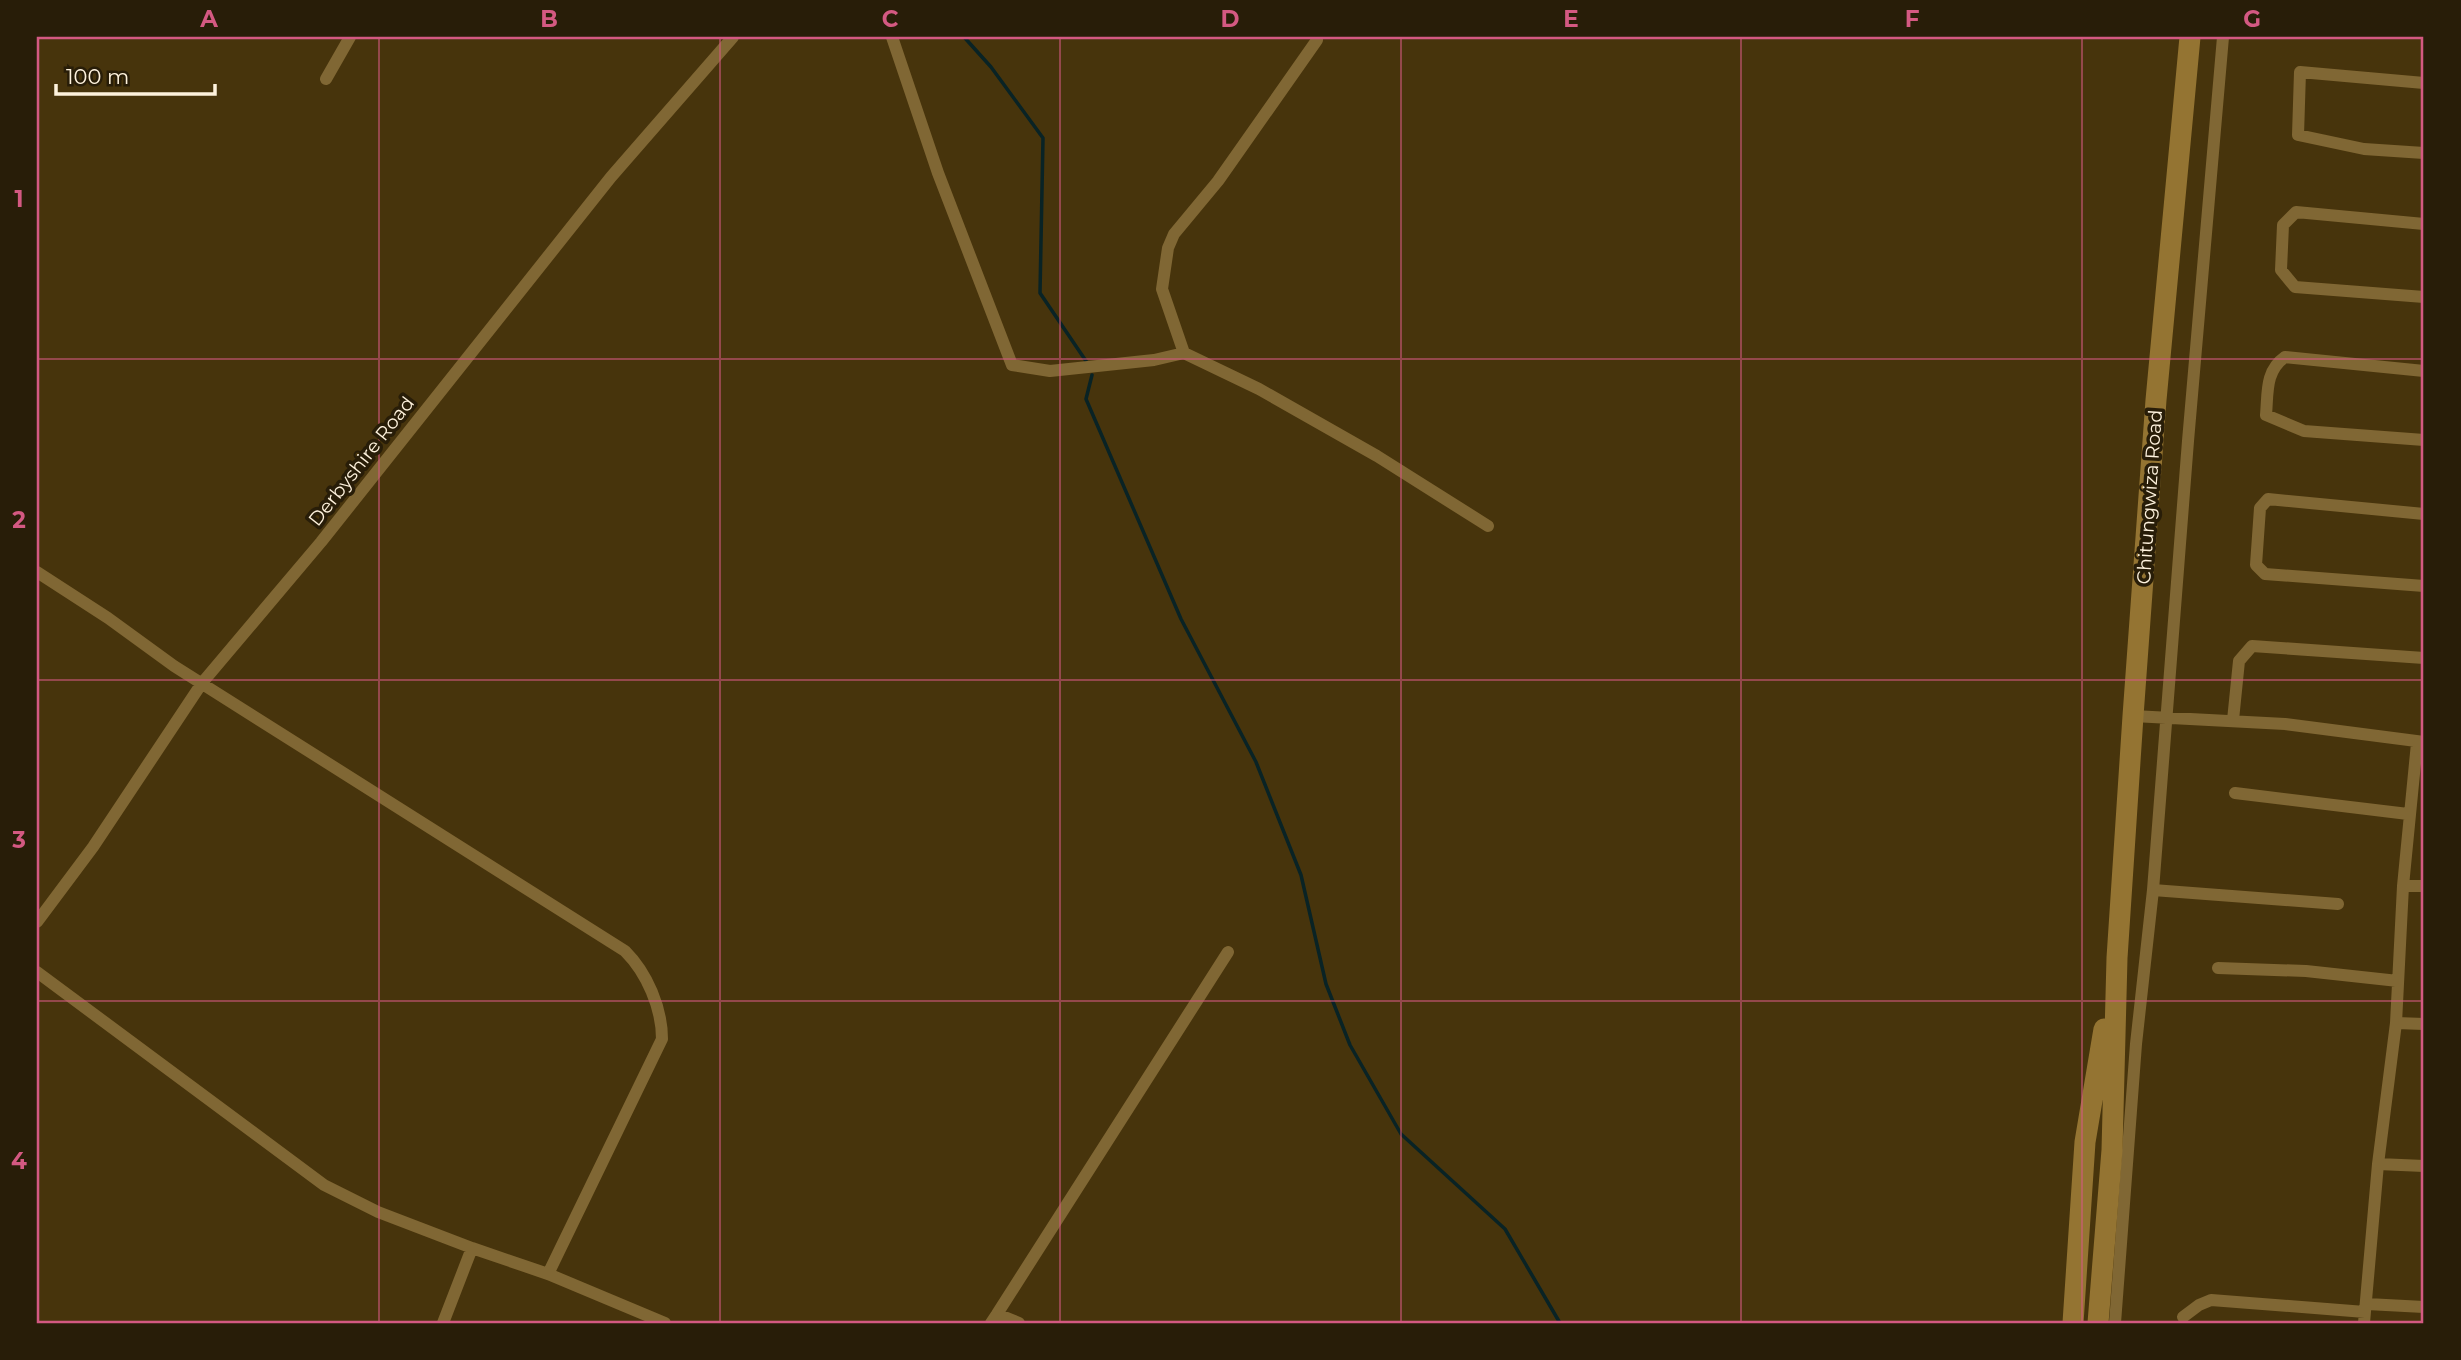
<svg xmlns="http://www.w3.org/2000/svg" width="2461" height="1360" viewBox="0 0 2461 1360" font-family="Montserrat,sans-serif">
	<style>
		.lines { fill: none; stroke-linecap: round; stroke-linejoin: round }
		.stream { stroke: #092325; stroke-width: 3.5 }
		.minor { stroke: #806734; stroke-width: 12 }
		.primary { stroke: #947432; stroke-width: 21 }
		.grid { fill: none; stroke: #d45982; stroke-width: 2; stroke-opacity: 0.55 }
		.labels { text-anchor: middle; stroke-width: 7; stroke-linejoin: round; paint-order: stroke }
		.street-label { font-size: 19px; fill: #fef2dd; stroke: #281d08 }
		.neatline { fill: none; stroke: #d45982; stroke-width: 2.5 }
		.grid-label { font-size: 23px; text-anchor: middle; font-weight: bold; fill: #d45982 }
	</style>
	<rect width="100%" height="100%" fill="#47340c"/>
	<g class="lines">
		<!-- stream -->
		<path class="stream" d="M964 37 991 67 1043 138 1040 293 1086 361
			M1092 375 1086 399 1181 619 1256 762 1301 875 1326 984 1350 1045 1401 1134 1505 1229 1560 1323"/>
		<!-- minor -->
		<path class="minor" d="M892 37 938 173 1012 365 1050 371 1154 360 1184 353 1259 389 1377 456 1488 526
			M326 79 350 37
			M2424 83 2300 72 2298 135 2364 149 2424 153
			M2424 224 2296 212 2283 225 2281 270 2295 287 2424 297
			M1184 353 1162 289 1168 248 1174 234 1218 181 1317 40
			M2424 371 2285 357C2265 371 2268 393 2266 415L2304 431 2424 440
			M2424 514 2268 499 2260 508 2256 565 2265 574 2424 586
			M37 572 108 618 174 666 625 951C647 973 662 1008 662 1039L548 1274
			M2133 716 2285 724 2424 742
			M2233 720 2239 661 2252 646 2424 658
			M2235 793 2408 814
			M2403 886H2424
			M2153 890 2338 904
			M37 922 93 847 202 683 321 542 611 177 733 37
			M2218 968 2306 971 2398 981
			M37 972 324 1185 378 1212 472 1248 548 1274 665 1323
			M2396 1023 2424 1024
			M2378 1164 2424 1166
			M2367 1304 2424 1307
			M997 1314 1228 952
			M2183 1317 2199 1305 2211 1300 2365 1312
			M443 1323 472 1248
			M991 1323 997 1314 1019 1323
			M2115 1323 2136 1044 2153 890 2188 441 2223 37
			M2364 1323 2378 1164 2396 1023 2403 886 2417 743"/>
		<!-- primary -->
		<path class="primary" d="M2073 1323 2085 1142 2104 1029
			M2098 1323 2112 1150 2117 958 2133 716 2156 400 2190 37"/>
	</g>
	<!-- grid -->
	<path class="grid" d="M379 37V1323M720 37V1323M1060 37V1323M1401 37V1323M1741 37V1323M2082 37V1323M37 359H2424M37 680H2424M37 1001H2424"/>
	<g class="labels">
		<!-- street labels -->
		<g class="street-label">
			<text transform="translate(361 461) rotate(-52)" y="7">Derbyshire Road</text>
			<text transform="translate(2149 497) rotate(-86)" y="7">Chitungwiza Road</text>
		</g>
	</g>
	<!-- border -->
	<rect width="2461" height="1360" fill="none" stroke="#281d08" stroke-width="77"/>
	<!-- scale -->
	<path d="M56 84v10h159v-10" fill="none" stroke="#fef2dd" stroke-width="3.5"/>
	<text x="66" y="84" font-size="21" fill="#fef2dd" stroke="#281d08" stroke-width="5" paint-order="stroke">100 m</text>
	<rect x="38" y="38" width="2384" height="1284" class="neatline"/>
	<g class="grid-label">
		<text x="209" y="27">A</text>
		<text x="549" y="27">B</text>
		<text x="890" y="27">C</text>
		<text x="1230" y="27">D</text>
		<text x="1571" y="27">E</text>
		<text x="1912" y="27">F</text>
		<text x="2252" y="27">G</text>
		<text x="19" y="207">1</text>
		<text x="19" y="528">2</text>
		<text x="19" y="848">3</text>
		<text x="19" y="1169">4</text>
	</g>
</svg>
